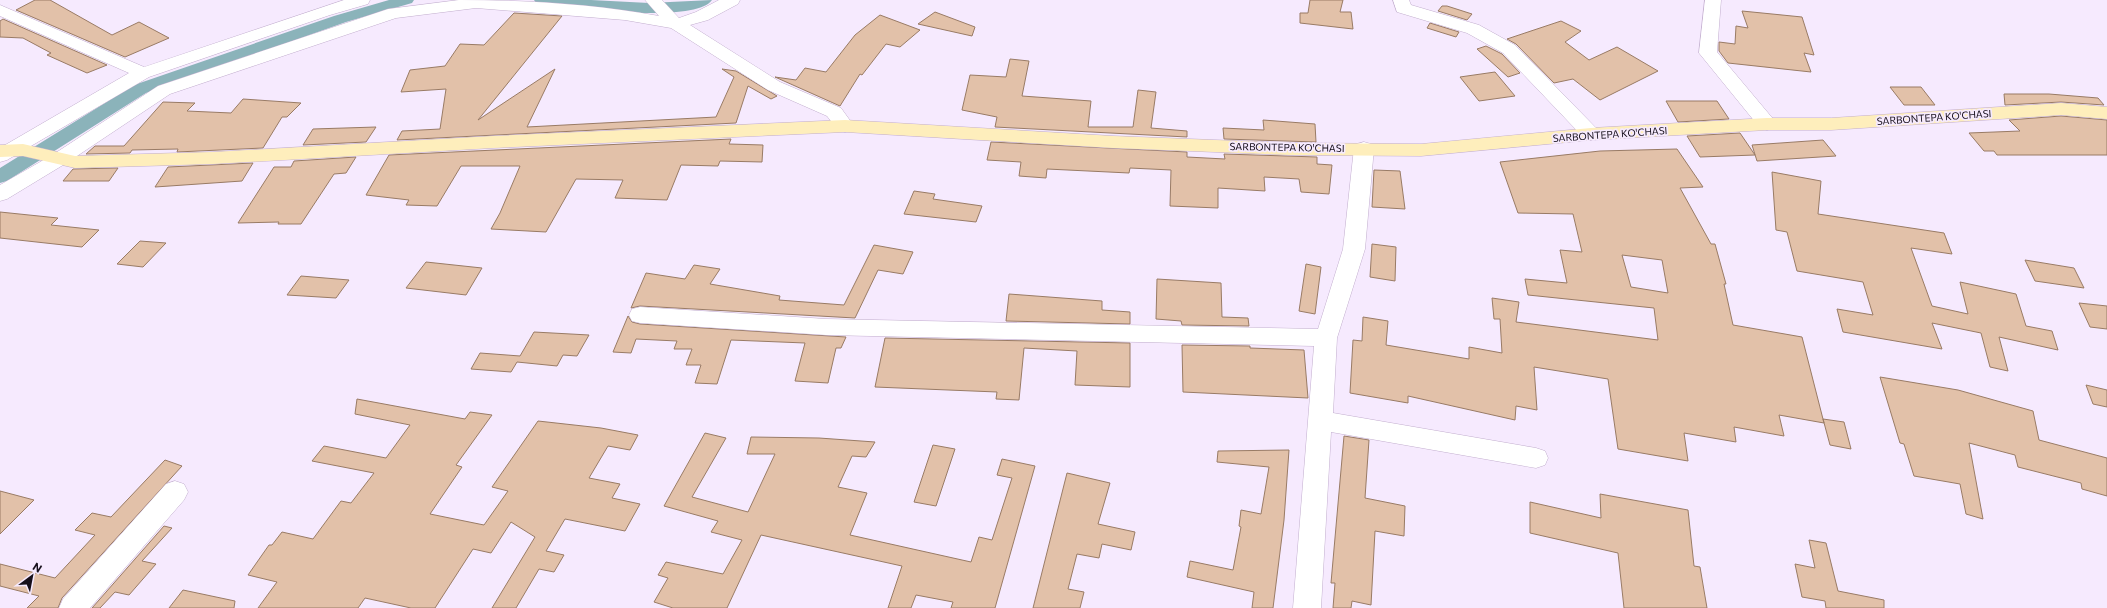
<svg xmlns="http://www.w3.org/2000/svg" width="2107" height="608" viewBox="0 0 2107 608" font-family="Commissioner,sans-serif">
	<style>
		.lines { fill: none; stroke-linecap: round; stroke-linejoin: round }
		.canal { fill: #8bb3ba; fill-rule: evenodd }
		.building { fill: #e2c1a9; stroke: #997b65; fill-rule: evenodd }
		.street-casing { stroke: #c2aece; stroke-width: 1 }
		.secondary-casing { stroke: #c2aece; stroke-width: 1 }
		.street { fill: #fff; fill-rule: evenodd }
		.secondary { fill: #feeebc; fill-rule: evenodd }
		.labels { text-anchor: middle; stroke-width: 3.5; stroke-linejoin: round; paint-order: stroke }
		.street-label { font-size: 10px; fill: #160f1a; stroke: #f6eafe }
	</style>
	<rect width="100%" height="100%" fill="#f6eafe"/>
	<g class="lines">
		<!-- canal -->
		<path class="canal" d="M389 0H414L412 3 346 22 146 93 7 181 0 183V168L134 85 334 16Z
			M534 0H591L649 3 712 0C695 24 571 8 542 5L536 3Z"/>
	</g>
	<!-- building -->
	<path class="building" d="M35 0H50L112 35 139 22 169 38 125 57 16 10Z
		M1310 0H1343L1340 12H1351L1353 29 1300 23V13H1308Z
		M1442 6H1447L1472 14 1467 20 1438 11Z
		M1742 11 1802 17 1814 55 1804 53 1811 72 1728 63 1719 51V42L1735 44 1736 26 1748 28Z
		M935 12 975 27 972 36 918 24Z
		M514 13 562 16 478 120 555 69 527 127 716 117 734 77 722 69 736 71 777 96 771 99 748 86 736 123 397 140 402 131 440 129 446 89 401 92 410 70 445 66 460 44 484 45Z
		M880 15 920 30 900 47 886 44 862 75 860 74 840 106 775 77 796 80 805 68 826 72 855 35Z
		M3 19 107 65 87 73 47 55 51 53 23 38 0 37V21Z
		M1561 21 1581 31 1565 42 1589 60 1617 47 1658 71 1600 100 1573 79 1554 83 1516 44 1507 39Z
		M1430 23 1459 32 1456 37 1427 28Z
		M1486 46 1502 54 1520 73 1508 77 1477 49Z
		M1010 59 1029 61 1022 96 1091 101 1088 127H1133L1138 90 1156 92 1151 128 1187 131V137L995 127 997 117 962 110 970 75 1006 77Z
		M1495 72 1515 96 1479 101 1460 77Z
		M1890 87H1921L1935 105H1904Z
		M2004 94H2049L2098 98 2104 105 2061 102 2005 105Z
		M243 99 301 103 287 117H282L263 148 177 152 178 149 132 150 130 153 86 154 95 146H124L163 102 195 103 187 111 231 113Z
		M1666 101H1717L1729 119 1678 122Z
		M2061 116 2107 120V155H1997L1994 151H1984L1969 133 2020 131 2009 120Z
		M1263 120 1315 124 1316 142 1224 139 1223 128 1264 130Z
		M376 127 366 142 303 145 313 129Z
		M1740 133 1755 155 1700 157 1687 136Z
		M731 139 729 144 763 145 762 162 720 161 718 166 681 165 667 200 615 198 623 180 576 179 546 232 491 229 500 213 520 166H461L437 206 406 205 409 200 366 195 389 155Z
		M1823 140 1836 156 1757 161 1752 145Z
		M991 142 1187 152V157L1225 159 1224 154 1317 157V164L1332 165 1329 194 1301 192 1299 179 1264 177 1265 191 1218 188V208L1170 206 1171 170 1130 168 1129 173 1047 169 1046 178 1019 176 1021 162 987 160Z
		M1677 149 1703 187 1680 188 1711 244H1715L1726 284H1724L1733 325 1802 337 1824 423 1779 415 1784 436 1734 427 1736 442 1684 433 1688 461 1618 449 1608 379 1534 367 1537 410 1516 406 1515 420 1408 396V403L1350 393 1353 340 1362 341 1363 317 1388 321 1386 345 1469 359V347L1502 353 1500 319H1494L1492 298 1519 302 1516 322 1658 340 1654 308 1528 295 1525 279 1567 283 1560 250 1582 252 1573 214 1518 213 1500 162 1600 151ZM1622 255 1662 260 1668 293 1631 287Z
		M356 157 346 173 334 174 301 224H278L279 222 238 223 274 167H291L294 161Z
		M253 163 242 181 155 187 168 167Z
		M118 168 109 181H63L73 169Z
		M1374 170 1400 171 1405 209 1372 207Z
		M1772 172 1821 181 1818 214 1944 233 1952 254 1911 248 1932 306 1968 314 1960 282 2016 294 2026 326 2052 331 2058 350 1999 337 2008 371 1990 367 1981 333 1932 323 1942 349 1843 332 1837 309 1873 315 1863 282 1797 271 1787 232 1776 230Z
		M914 191 935 194 933 199 982 206 976 222 904 214Z
		M0 212 58 218 51 225 99 230 82 247 0 238Z
		M140 241 166 243 143 267 117 264Z
		M1372 244 1396 247 1395 281 1370 277Z
		M874 245 913 252 903 274 878 270 855 318 640 306 631 308 646 273 685 279 694 265 720 269 710 284 780 296 779 300 844 305Z
		M2025 260 2074 268 2084 288 2035 281Z
		M426 262 482 268 466 295 406 288Z
		M1306 264 1321 267 1315 314 1299 311Z
		M301 276 349 280 336 298 287 295Z
		M1157 279 1221 283 1222 317 1248 318 1249 326 1182 325 1181 321 1156 319Z
		M1009 294 1102 301V310L1130 312V324L1006 321Z
		M2079 303 2107 306V329L2090 327Z
		M628 316 632 322 640 324 846 337 841 348H836L828 383 795 381 805 343 731 340 717 384 695 383 701 365H686L692 349H674L677 341 636 339 631 353 613 352Z
		M534 332 589 335 577 356 563 355 557 366 517 362 511 372 471 369 480 353 520 356Z
		M885 338 1130 343V387L1075 385 1077 351 1024 348 1019 400 996 399 997 392 875 387Z
		M1182 345 1250 346V348L1304 350 1308 398 1183 392Z
		M1880 377 1958 390 2033 411 2039 440 2107 458V496L2082 489 2081 483 2018 467 2015 455 1969 443 1983 519 1966 514 1960 484 1914 476 1904 444 1900 443Z
		M2086 385 2107 390V407L2093 404Z
		M357 399 465 419 470 412 492 415 456 465 462 467 430 514 484 525 508 491 492 487 538 421 601 428 638 435 630 450 608 446 589 478 620 484 612 498 640 504 625 531 565 519 546 551 564 555 554 572 539 569 516 608H492L535 537 511 522 491 553 473 549 435 608H411L365 598 358 608H258L277 582 248 575 269 545H272L282 532 313 539 341 501 351 503 374 473 312 461 324 446 386 458 410 425 355 414Z
		M1823 419 1844 422 1851 449 1830 445Z
		M705 433 726 438 692 497 748 512 775 454H747L751 437 819 438 875 442 866 457 852 456 838 487 867 493 850 535 971 562 979 537 992 540 1012 478 997 475 1002 459 1035 466 995 608H951L953 602 916 595 911 608H888L902 566 761 535 727 608H673L654 602 668 578 658 575 666 562 723 574 742 540 711 532 718 521 664 506Z
		M1344 436 1369 440 1365 498 1405 506 1404 536 1375 531 1371 605 1352 601 1351 608H1333L1335 583H1331Z
		M933 445 955 449 936 506 914 502Z
		M1289 450 1284 520 1273 608H1252L1254 592 1187 577 1190 561 1233 570 1241 527 1239 526 1241 510 1261 514 1269 467 1217 462 1218 451Z
		M165 460 182 466 62 598 58 608H27L39 596 0 586V564L55 578 95 535 75 530 92 513 111 517Z
		M1067 473 1110 483 1098 524 1135 532 1131 550 1102 544 1099 558 1077 554 1068 589 1084 592 1080 608H1033Z
		M0 491 34 500 0 534Z
		M1600 494 1688 510 1694 566 1700 567 1707 608H1624L1618 553 1530 533V502L1601 518Z
		M164 526 172 528 142 561 156 564 129 595 115 592 100 608H92Z
		M1809 540 1826 543 1838 591 1884 600V608H1826L1825 601 1802 597 1795 564 1815 568Z
		M183 590 235 601 234 608H169Z"/>
	<g class="lines">
		<!-- street casing -->
		<g class="street-casing">
			<path id="street" d="M344 0H370L368 4 330 15 149 77 7 160 0 162V148L129 73 0 16V5L144 67Z
				M459 0C526 0 593 4 659 16L645 0H662L679 18 696 12 719 0H740L738 4 708 20 690 25 780 82 841 108 854 126 852 130 845 132 838 130 827 116 768 90 671 28 625 20 476 8 396 18 170 94 68 162 7 199 0 201V185L54 154 158 86 388 9Z
				M1393 0H1409L1411 5 1479 25 1515 45 1598 130 1601 134 1598 138 1591 140 1584 138 1503 53 1467 33 1397 12Z
				M1705 0H1721L1717 52 1774 120 1776 124 1774 128 1767 130 1760 128 1699 53Z
				M1364 142 1371 144 1374 148 1365 249 1337 338 1333 413 1536 448 1545 451 1548 458 1545 465 1536 468 1331 432 1321 608H1293L1314 346 826 335 640 323 632 321 629 315 632 309 640 307 826 319 1318 329 1343 249 1354 148 1357 144Z
				M175 481 184 484 188 492 184 500 90 608H59L63 599 166 484Z"/>
		</g>
		<!-- secondary casing -->
		<g class="secondary-casing">
			<path id="secondary" d="M2061 103 2107 107V119L2061 115 1831 130H1767L1591 140 1421 156 1291 155 1113 148 845 132 493 148 213 164 75 168 23 156 0 157V145L23 144 75 156 213 152 493 136 845 120 1113 136 1291 143 1421 144 1591 128 1767 118H1831Z"/>
		</g>
		<!-- street -->
		<use href="#street" class="street"/>
		<!-- secondary -->
		<use href="#secondary" class="secondary"/>
	</g>
	<g class="labels">
		<!-- street labels -->
		<g class="street-label">
			<text transform="translate(1934 117) rotate(-4)" y="4">SARBONTEPA KO'CHASI</text>
			<text transform="translate(1610 134) rotate(-4)" y="4">SARBONTEPA KO'CHASI</text>
			<text transform="translate(1287 147) rotate(1)" y="4">SARBONTEPA KO'CHASI</text>
		</g>
	</g>
	<!-- north arrow -->
	<g transform="translate(32 576) rotate(32)" stroke="#f6eafe" stroke-width="3" paint-order="stroke">
	<path d="M0-3L7 15L0 10L-7 15Z" fill="#160f1a"/>
	<text y="-6" font-size="11" font-weight="bold" text-anchor="middle" fill="#160f1a">N</text>
	</g>
</svg>
